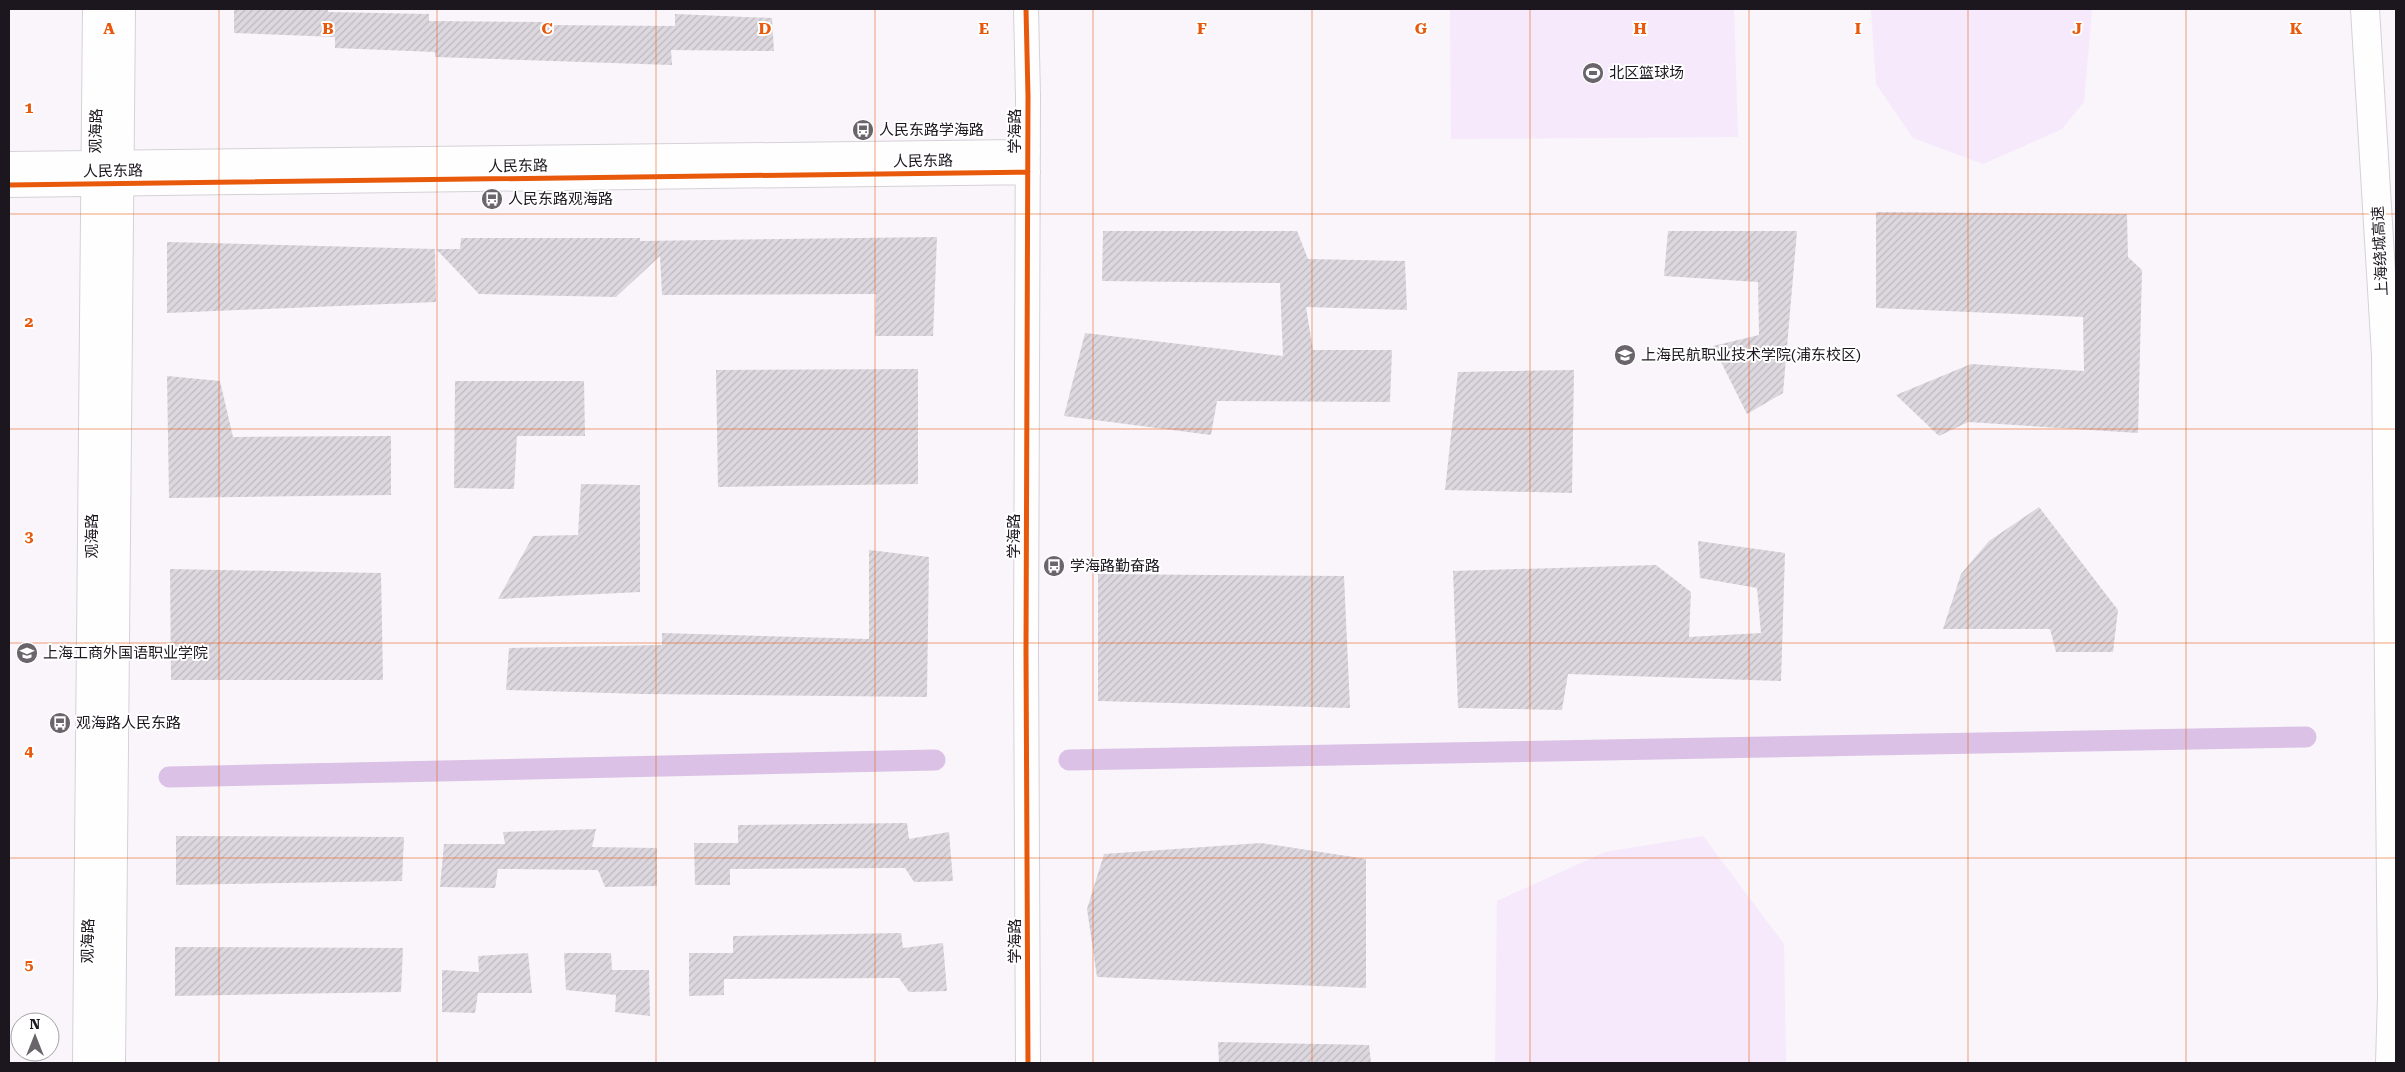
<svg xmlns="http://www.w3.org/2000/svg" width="2405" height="1072" viewBox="0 0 2405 1072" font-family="'Roboto Serif','Noto Sans SC',serif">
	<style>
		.grass { fill: #f5e9fb }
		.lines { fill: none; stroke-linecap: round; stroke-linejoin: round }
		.canal { stroke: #dac1e5; stroke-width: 21 }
		.building { fill: url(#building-hatch) }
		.minor-casing { stroke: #d6d1d8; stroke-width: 26 }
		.major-casing { stroke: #d6d1d8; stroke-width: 30 }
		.highway-casing { stroke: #d6d1d8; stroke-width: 30 }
		.minor { stroke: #fefefe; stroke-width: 24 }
		.major { stroke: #fefefe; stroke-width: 28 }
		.highway { stroke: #fefefe; stroke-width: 28 }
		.cycleway-casing { stroke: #fff; stroke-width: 8 }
		.cycleway { stroke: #e8590c; stroke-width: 5 }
		.grid { fill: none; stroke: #e8590c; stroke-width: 1; stroke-opacity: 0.55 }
		.labels { text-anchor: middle; stroke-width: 4; stroke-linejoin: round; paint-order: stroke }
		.poi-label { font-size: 15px; fill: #1c171e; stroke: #fff; text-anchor: start }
		.street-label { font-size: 15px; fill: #1c171e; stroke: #fff }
		.grid-label { font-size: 16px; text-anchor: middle; font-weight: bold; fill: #e8590c; stroke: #fff; stroke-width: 4; stroke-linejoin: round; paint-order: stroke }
	</style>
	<defs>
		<pattern id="building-hatch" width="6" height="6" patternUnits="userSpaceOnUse" patternTransform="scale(1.25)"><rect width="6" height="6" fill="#ddd8df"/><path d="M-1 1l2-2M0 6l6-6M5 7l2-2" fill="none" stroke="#bdb9bf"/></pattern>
	</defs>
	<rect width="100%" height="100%" fill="#f9f5fb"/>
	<!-- grass -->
	<path class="grass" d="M1450 9H1734L1738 137 1451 139Z
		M1871 9H2092L2084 102 2062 129 1983 164 1913 138 1876 84Z
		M1703 836 1784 944 1786 1063H1495L1497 901 1605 852Z"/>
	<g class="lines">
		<!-- canal -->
		<path class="canal" d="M1069 760 2306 737
			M169 777 935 760"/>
	</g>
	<!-- building -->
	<path class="building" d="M234 9H328V12L429 14V21L544 22V25L675 26V14L772 18 774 51 671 50 672 65 435 57V52L335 48V37L234 33Z
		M1876 212 2127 214 2128 257 2142 270 2138 433 1968 422 1939 436 1896 395 1971 364 2084 371 2083 317 1876 308Z
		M1103 231H1297L1308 259 1405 261 1407 310 1306 307 1313 350H1392L1390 402 1217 401 1211 435 1064 416 1085 333 1283 356 1280 283 1102 281Z
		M1668 231H1797L1783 393 1747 414 1713 346 1759 335 1758 282 1664 276Z
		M937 237 933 336H875L876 294 662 295 660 256 616 297 479 294 436 249H460L461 238H640V241Z
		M167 242 435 249 436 302 167 313Z
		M918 369V484L718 487 716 370Z
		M1574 370 1572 493 1445 490 1458 372Z
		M167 376 220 381 233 437 391 436V495L169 498Z
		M455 381H584L585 436H517L514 489 454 488Z
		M581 484 640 485V592L498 599 533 536 578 535Z
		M2039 507 2118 610 2113 652H2056L2050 629H1943L1961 574 1989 541Z
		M1698 541 1785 553 1781 681 1568 674 1562 710 1458 708 1453 571 1656 565 1691 592 1689 637 1761 633 1757 588 1700 578Z
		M869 550 929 557 927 697 643 694 506 690 509 648 662 645V633L869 639Z
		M170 569 381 573 383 680H171Z
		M1098 574 1344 576 1350 708 1098 701Z
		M907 823 909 839 949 832 953 881 914 882 905 868 730 869V885H695L694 843H738V825Z
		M596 829 592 847 657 848V886L605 887 598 870 498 869 495 888 440 887 444 844H505L503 832Z
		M176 836 404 837 402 881 176 885Z
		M1261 843 1366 859V988L1097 977 1087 909 1104 854Z
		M901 933 903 948 943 943 947 991 909 992 899 978 724 979V995L689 996V953H733V936Z
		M175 947 403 948 401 992 175 996Z
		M528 953 532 993H478L475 1013 442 1012V970L479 972 478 956Z
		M564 953H611L612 970H649L650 1016 615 1012 616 995 566 990Z
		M1218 1042 1369 1045 1371 1063H1219Z"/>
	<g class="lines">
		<!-- minor casing -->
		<g class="minor-casing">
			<path id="minor" d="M1026 9 1028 96 1026 651 1028 1063
				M9 164 1028 152
				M9 185 1028 172"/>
		</g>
		<!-- major casing -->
		<g class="major-casing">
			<path id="major" d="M87 1063 97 9
				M111 1063 121 9"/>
		</g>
		<!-- highway casing -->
		<g class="highway-casing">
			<path id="highway" d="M2365 9 2386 355 2392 996 2390 1063"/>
		</g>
		<!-- minor -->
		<use href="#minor" class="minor"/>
		<!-- major -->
		<use href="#major" class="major"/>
		<!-- highway -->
		<use href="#highway" class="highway"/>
		<!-- cycleway casing -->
		<g class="cycleway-casing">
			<path id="cycleway" d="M1026 9 1028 96 1026 651 1028 1063
				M9 185 1028 172"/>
		</g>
		<!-- cycleway -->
		<use href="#cycleway" class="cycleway"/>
	</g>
	<!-- grid -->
	<path class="grid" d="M219 9V1063M437 9V1063M656 9V1063M875 9V1063M1093 9V1063M1312 9V1063M1530 9V1063M1749 9V1063M1968 9V1063M2186 9V1063M9 214H2396M9 429H2396M9 643H2396M9 858H2396"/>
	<!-- icons -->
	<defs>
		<g id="stadium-disc" transform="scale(1.125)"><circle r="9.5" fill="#69656b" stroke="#fff"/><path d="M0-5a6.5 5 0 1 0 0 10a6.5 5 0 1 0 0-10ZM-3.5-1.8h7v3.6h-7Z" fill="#fff"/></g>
		<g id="bus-disc" transform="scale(1.125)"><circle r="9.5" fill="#69656b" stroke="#fff"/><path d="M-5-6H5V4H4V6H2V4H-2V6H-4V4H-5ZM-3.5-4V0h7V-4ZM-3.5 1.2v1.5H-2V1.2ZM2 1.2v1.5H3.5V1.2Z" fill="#fff"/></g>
		<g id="university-disc" transform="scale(1.125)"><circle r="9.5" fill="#69656b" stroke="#fff"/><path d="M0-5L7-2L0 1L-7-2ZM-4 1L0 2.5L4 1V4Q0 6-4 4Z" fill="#fff"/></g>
	</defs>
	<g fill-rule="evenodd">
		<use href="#stadium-disc" x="1593" y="73"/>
		<use href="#bus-disc" x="863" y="130"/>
		<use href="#bus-disc" x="492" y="199"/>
		<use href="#university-disc" x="1625" y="355"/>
		<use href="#bus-disc" x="1054" y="566"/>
		<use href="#university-disc" x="27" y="653"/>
		<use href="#bus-disc" x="60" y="723"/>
	</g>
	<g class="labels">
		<!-- poi labels -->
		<g class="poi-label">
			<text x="1609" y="78">北区篮球场</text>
			<text x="879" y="135">人民东路学海路</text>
			<text x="508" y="204">人民东路观海路</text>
			<text x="1641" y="360">上海民航职业技术学院(浦东校区)</text>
			<text x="1070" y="571">学海路勤奋路</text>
			<text x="43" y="658">上海工商外国语职业学院</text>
			<text x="76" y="728">观海路人民东路</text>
		</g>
		<!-- street labels -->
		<g class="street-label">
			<text transform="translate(96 131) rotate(-89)" y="5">观海路</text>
			<text transform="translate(1015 131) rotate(-90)" y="5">学海路</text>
			<text transform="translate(923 161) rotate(-1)" y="5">人民东路</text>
			<text transform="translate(518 166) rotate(-1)" y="5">人民东路</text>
			<text transform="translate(113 171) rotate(-1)" y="5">人民东路</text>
			<text transform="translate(2380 251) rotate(-93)" y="5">上海绕城高速</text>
			<text transform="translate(92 536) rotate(-90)" y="5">观海路</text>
			<text transform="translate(1014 536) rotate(-90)" y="5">学海路</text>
			<text transform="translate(88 941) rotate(-89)" y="5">观海路</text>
			<text transform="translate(1015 941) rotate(-90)" y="5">学海路</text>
		</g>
	</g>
	<g class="grid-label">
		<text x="109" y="34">A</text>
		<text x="328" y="34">B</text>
		<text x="547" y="34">C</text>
		<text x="765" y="34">D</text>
		<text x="984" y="34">E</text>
		<text x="1202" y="34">F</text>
		<text x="1421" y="34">G</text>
		<text x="1640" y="34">H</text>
		<text x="1858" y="34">I</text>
		<text x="2077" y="34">J</text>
		<text x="2296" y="34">K</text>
		<text x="29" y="113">1</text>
		<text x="29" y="327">2</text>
		<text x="29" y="542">3</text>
		<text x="29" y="756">4</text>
		<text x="29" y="970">5</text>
	</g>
	<!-- border -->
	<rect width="2405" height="1072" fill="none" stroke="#1c171e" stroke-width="20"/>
	<!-- north arrow -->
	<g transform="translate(35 1037)"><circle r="24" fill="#ffffff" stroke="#a4a2a5"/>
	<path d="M0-4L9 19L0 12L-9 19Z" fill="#69656b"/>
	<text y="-8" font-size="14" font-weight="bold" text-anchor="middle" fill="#1c171e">N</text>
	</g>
</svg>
